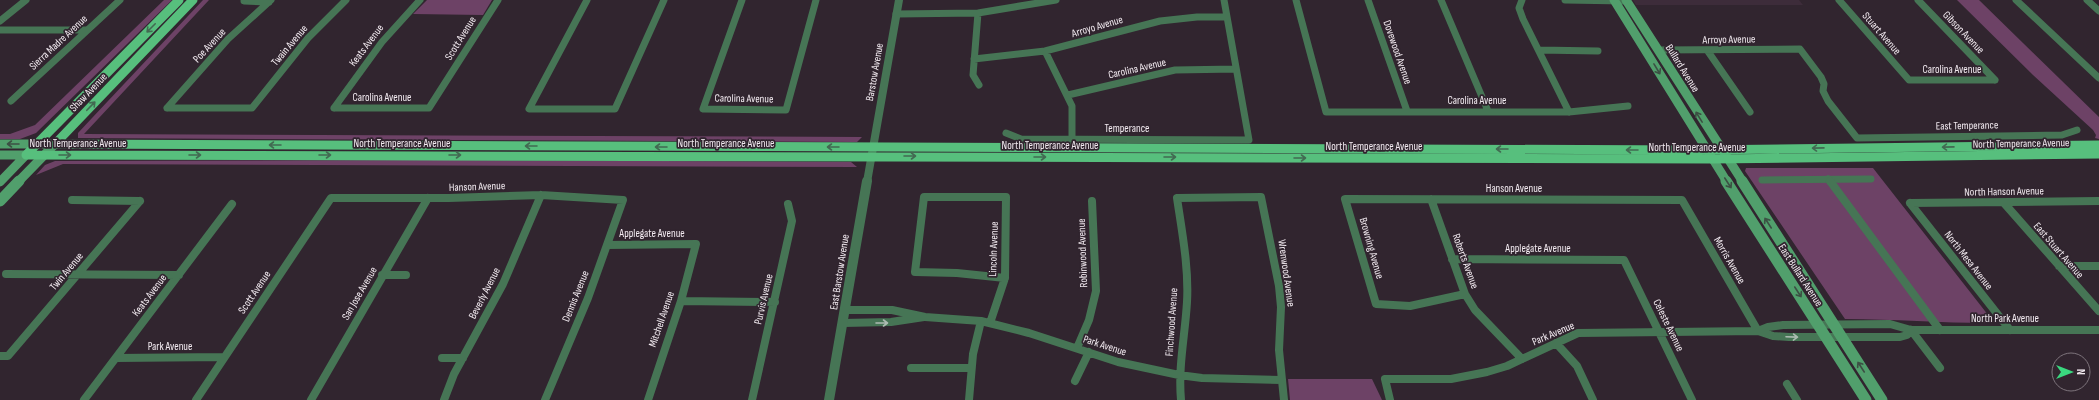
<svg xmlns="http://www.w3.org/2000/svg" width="2099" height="400" viewBox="0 0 2099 400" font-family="'Sofia Sans Condensed',sans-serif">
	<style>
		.built { fill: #3d2c3a }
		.green { fill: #6d4266 }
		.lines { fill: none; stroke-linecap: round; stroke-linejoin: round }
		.minor-far1 { stroke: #467555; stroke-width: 7 }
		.minor { stroke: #467555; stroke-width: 8 }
		.tertiary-far1 { stroke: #467555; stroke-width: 8 }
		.tertiary { stroke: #467555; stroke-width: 10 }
		.secondary-far1 { stroke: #519f6c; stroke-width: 9 }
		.secondary { stroke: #519f6c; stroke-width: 11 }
		.primary { stroke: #57bf7d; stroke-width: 9 }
		.oneway { stroke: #426a52 }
		.oneway2 { stroke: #3c5044 }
		.oneway3 { stroke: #adbbb2 }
		.labels { text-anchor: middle; stroke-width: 3.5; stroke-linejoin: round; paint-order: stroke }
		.street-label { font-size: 11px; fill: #f2eaf0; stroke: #31252f }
	</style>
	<rect width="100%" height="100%" fill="#31252f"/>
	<!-- built -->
	<path class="built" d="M1633 0H1799L1803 5H1636Z"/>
	<!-- green -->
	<path class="green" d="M164 0H172L36 133 20 139H0V134H10L35 125Z
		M203 0H209L84 134 862 137 857 142 78 138V133L92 118Z
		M427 0H492L483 15 413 14Z
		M1957 0H1979L2099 117V139L2095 138 2096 135 2093 130 2033 75Z
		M446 160 851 162 857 167 63 164 36 175 45 165 55 161Z
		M1746 168H1873L1992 320 1990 323C1941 323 1893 319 1845 319L1745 171Z
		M1288 379H1372L1382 400H1290Z"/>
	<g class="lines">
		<!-- minor-far1 -->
		<path class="minor-far1" d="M587 0 529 109H615L664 0
			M742 0 703 109 786 110 816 0
			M1296 0 1326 112H1569L1628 106
			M1368 0 1407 111
			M1441 0 1488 111
			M1522 0 1519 8 1523 19 1569 112
			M1565 0 1626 1
			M1839 0 1909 80H1995
			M1918 0 1995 80
			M2016 0 2099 78
			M2087 0 2099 11
			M244 1 269 2
			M978 13 973 75 979 85
			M896 14 978 13 1056 0
			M0 21 26 0
			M0 30H86
			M1539 50 1598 51
			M1658 50 1800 49 1821 77 1824 84 1823 91 1828 101 1857 138 2062 135 2077 130
			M1707 50 1750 112
			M1045 51 1072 106V139
			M974 59 1045 51 1160 21 1197 17H1227
			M1068 95 1175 70 1236 69
			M11 101 120 0
			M167 108H252L308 38 346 0
			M167 108 228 39 271 0
			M334 108H429L498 0
			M334 108 382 42 420 0
			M1006 133 1021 139 1249 140 1224 0
			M1828 179 1830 182
			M1762 180 1871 179"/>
		<!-- minor -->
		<path class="minor" d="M1830 181 1940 330
			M924 197H1006L1005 278 957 273 915 272Z
			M1431 199 1465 294 1475 310 1522 359
			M72 200 140 201
			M1910 203 2099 201
			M1910 203 2010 330
			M2004 203 2099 311
			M607 245 696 244 681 301 648 400
			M1452 259 1624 260 1692 400
			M2059 266H2099
			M6 274 179 275
			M382 275H406
			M1465 294 1410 306 1376 304 1345 199 1682 200 1758 331
			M681 301 775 302
			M845 310H892L925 317 981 321 1029 333 1118 362 1179 375 1202 378 1281 380
			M843 323 891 322 924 317
			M990 323 1005 278
			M1911 330 1940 368
			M1758 331 1768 327 1783 325 1890 324 1911 330H2099
			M1556 343 1577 366 1593 400
			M1077 348 1089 320 1096 291 1092 201
			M0 356H8L140 201
			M116 358 224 357
			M442 358H463
			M911 368H971
			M1075 381 1089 352
			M1787 384 1797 400
			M84 400 232 204
			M196 400 331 198H449L541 195 623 200 588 298 545 400
			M311 400 428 198
			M444 400 454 374 503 284 541 195
			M752 400 792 221 788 204
			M969 400 973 354 981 321
			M1181 400C1178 366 1185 336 1187 302 1189 268 1182 232 1177 198L1261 197 1279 286 1281 307 1279 350 1284 400
			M1390 400 1385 379H1451L1487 372 1507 366 1578 333 1758 331 1773 336 1789 337H1900L1907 335 1911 330"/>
		<!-- tertiary-far1 -->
		<path class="tertiary-far1" d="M867 182 899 0"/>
		<!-- tertiary -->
		<path class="tertiary" d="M829 400 867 181"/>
		<!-- secondary-far1 -->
		<path class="secondary-far1" d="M1614 0 1727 182
			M1626 0 1743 182
			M0 144H55
			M0 155H26
			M0 182 26 155
			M18 182 55 144"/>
		<!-- secondary -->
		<path class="secondary" d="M1726 181 1866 400
			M1742 181 1882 400
			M0 201 19 181"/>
		<!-- primary -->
		<path class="primary" d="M55 144 1697 150 2099 145
			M55 144 193 0
			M26 155 1713 159 2099 154
			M26 155 179 0"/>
	</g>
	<!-- one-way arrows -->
	<defs><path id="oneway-shaft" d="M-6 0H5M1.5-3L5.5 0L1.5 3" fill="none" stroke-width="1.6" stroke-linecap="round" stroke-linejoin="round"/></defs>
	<g class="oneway">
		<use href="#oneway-shaft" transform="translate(151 28) rotate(135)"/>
		<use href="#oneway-shaft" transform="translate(91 106) rotate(-46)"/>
		<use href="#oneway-shaft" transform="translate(275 145) rotate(-180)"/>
		<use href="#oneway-shaft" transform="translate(531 146) rotate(-180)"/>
		<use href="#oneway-shaft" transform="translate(661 147) rotate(-180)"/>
		<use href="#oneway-shaft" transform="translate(833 147) rotate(-180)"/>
		<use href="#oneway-shaft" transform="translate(1948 147) rotate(179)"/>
		<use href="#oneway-shaft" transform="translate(1818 148) rotate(179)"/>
		<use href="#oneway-shaft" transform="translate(1502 149) rotate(-180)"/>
		<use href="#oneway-shaft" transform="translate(1632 150) rotate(-180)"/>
		<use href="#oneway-shaft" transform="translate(65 155)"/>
		<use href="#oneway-shaft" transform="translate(195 155)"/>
		<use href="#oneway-shaft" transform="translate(325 155)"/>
		<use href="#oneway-shaft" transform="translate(455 155)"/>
		<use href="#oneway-shaft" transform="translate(910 156)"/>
		<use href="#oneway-shaft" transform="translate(1040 157)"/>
		<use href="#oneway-shaft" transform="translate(1170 157)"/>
		<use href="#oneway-shaft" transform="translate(1300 158)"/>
	</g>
	<g class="oneway2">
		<use href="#oneway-shaft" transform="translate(1657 69) rotate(59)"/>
		<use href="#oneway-shaft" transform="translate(1699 117) rotate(-122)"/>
		<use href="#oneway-shaft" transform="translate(13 144) rotate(-180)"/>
		<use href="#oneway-shaft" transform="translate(1728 183) rotate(57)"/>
		<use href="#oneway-shaft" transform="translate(1768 223) rotate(-123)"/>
		<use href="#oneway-shaft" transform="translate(1798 292) rotate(57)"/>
		<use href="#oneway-shaft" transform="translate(1861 367) rotate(-123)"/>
	</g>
	<g class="oneway3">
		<use href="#oneway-shaft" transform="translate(882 323)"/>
		<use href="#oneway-shaft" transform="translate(1792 337) rotate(2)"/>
	</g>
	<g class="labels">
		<!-- street labels -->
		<g class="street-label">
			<text transform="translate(1097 26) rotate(-16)" y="4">Arroyo Avenue</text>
			<text transform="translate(1964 32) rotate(46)" y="4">Gibson Avenue</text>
			<text transform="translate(1882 33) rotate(49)" y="4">Stuart Avenue</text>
			<text transform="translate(460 38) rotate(-58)" y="4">Scott Avenue</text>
			<text transform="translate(1729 39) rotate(-1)" y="4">Arroyo Avenue</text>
			<text transform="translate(58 42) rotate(-43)" y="4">Sierra Madre Avenue</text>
			<text transform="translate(209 45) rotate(-47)" y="4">Poe Avenue</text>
			<text transform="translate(289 45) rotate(-50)" y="4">Twain Avenue</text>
			<text transform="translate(366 45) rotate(-53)" y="4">Keats Avenue</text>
			<text transform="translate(1398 52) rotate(71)" y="4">Dovewood Avenue</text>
			<text transform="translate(1137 68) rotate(-13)" y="4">Carolina Avenue</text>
			<text transform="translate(1683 68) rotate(58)" y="4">Bullard Avenue</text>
			<text x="1952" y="73">Carolina Avenue</text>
			<text transform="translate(874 72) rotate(-80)" y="4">Barstow Avenue</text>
			<text transform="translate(88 92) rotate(-46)" y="4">Shaw Avenue</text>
			<text x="382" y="101">Carolina Avenue</text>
			<text transform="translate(744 98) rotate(1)" y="4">Carolina Avenue</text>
			<text x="1477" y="104">Carolina Avenue</text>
			<text transform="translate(1967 125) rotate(-1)" y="4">East Temperance</text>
			<text x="1127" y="132">Temperance</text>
			<text x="78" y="147">North Temperance Avenue</text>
			<text x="402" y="147">North Temperance Avenue</text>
			<text x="726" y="147">North Temperance Avenue</text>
			<text transform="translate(2021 143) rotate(-1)" y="4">North Temperance Avenue</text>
			<text x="1050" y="149">North Temperance Avenue</text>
			<text x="1374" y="150">North Temperance Avenue</text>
			<text x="1697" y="151">North Temperance Avenue</text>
			<text transform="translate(477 186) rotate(-2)" y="4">Hanson Avenue</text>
			<text x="1514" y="192">Hanson Avenue</text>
			<text transform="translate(2004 191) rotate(-1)" y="4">North Hanson Avenue</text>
			<text x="652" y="237">Applegate Avenue</text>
			<text transform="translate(1372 248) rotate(74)" y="4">Browning Avenue</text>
			<text x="1538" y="252">Applegate Avenue</text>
			<text transform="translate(993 249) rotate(-88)" y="4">Lincoln Avenue</text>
			<text transform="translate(2059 250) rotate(49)" y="4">East Stuart Avenue</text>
			<text transform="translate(1082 253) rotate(-92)" y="4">Robinwood Avenue</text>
			<text transform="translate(1730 260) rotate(60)" y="4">Morris Avenue</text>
			<text transform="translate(1969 260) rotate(52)" y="4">North Mesa Avenue</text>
			<text transform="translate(1466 261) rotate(70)" y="4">Roberts Avenue</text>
			<text transform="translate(66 271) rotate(-50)" y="4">Twin Avenue</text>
			<text transform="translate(839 272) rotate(-81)" y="4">East Barstow Avenue</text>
			<text transform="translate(1287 273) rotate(82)" y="4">Wrenwood Avenue</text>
			<text transform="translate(1801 275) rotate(57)" y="4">East Bullard Avenue</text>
			<text transform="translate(254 292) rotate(-56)" y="4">Scott Avenue</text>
			<text transform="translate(359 293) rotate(-60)" y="4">San Jose Avenue</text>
			<text transform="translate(484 293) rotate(-63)" y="4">Beverly Avenue</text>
			<text transform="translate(149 295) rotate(-53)" y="4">Keats Avenue</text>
			<text transform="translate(575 296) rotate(-68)" y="4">Dennis Avenue</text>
			<text transform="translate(763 299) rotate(-77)" y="4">Purvis Avenue</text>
			<text x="2005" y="322">North Park Avenue</text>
			<text transform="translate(661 319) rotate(-71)" y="4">Mitchell Avenue</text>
			<text transform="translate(1171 322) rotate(-86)" y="4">Finchwood Avenue</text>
			<text transform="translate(1669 325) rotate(64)" y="4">Celeste Avenue</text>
			<text transform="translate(1553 333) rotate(-23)" y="4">Park Avenue</text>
			<text transform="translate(1105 345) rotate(18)" y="4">Park Avenue</text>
			<text x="170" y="350">Park Avenue</text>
		</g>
	</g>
	<!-- north arrow -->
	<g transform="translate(2071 372) rotate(90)"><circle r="19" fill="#31252f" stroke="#7e747c"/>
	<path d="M0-3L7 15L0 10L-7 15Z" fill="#3ad77f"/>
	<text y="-6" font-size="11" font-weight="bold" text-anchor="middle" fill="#f2eaf0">N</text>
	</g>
</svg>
